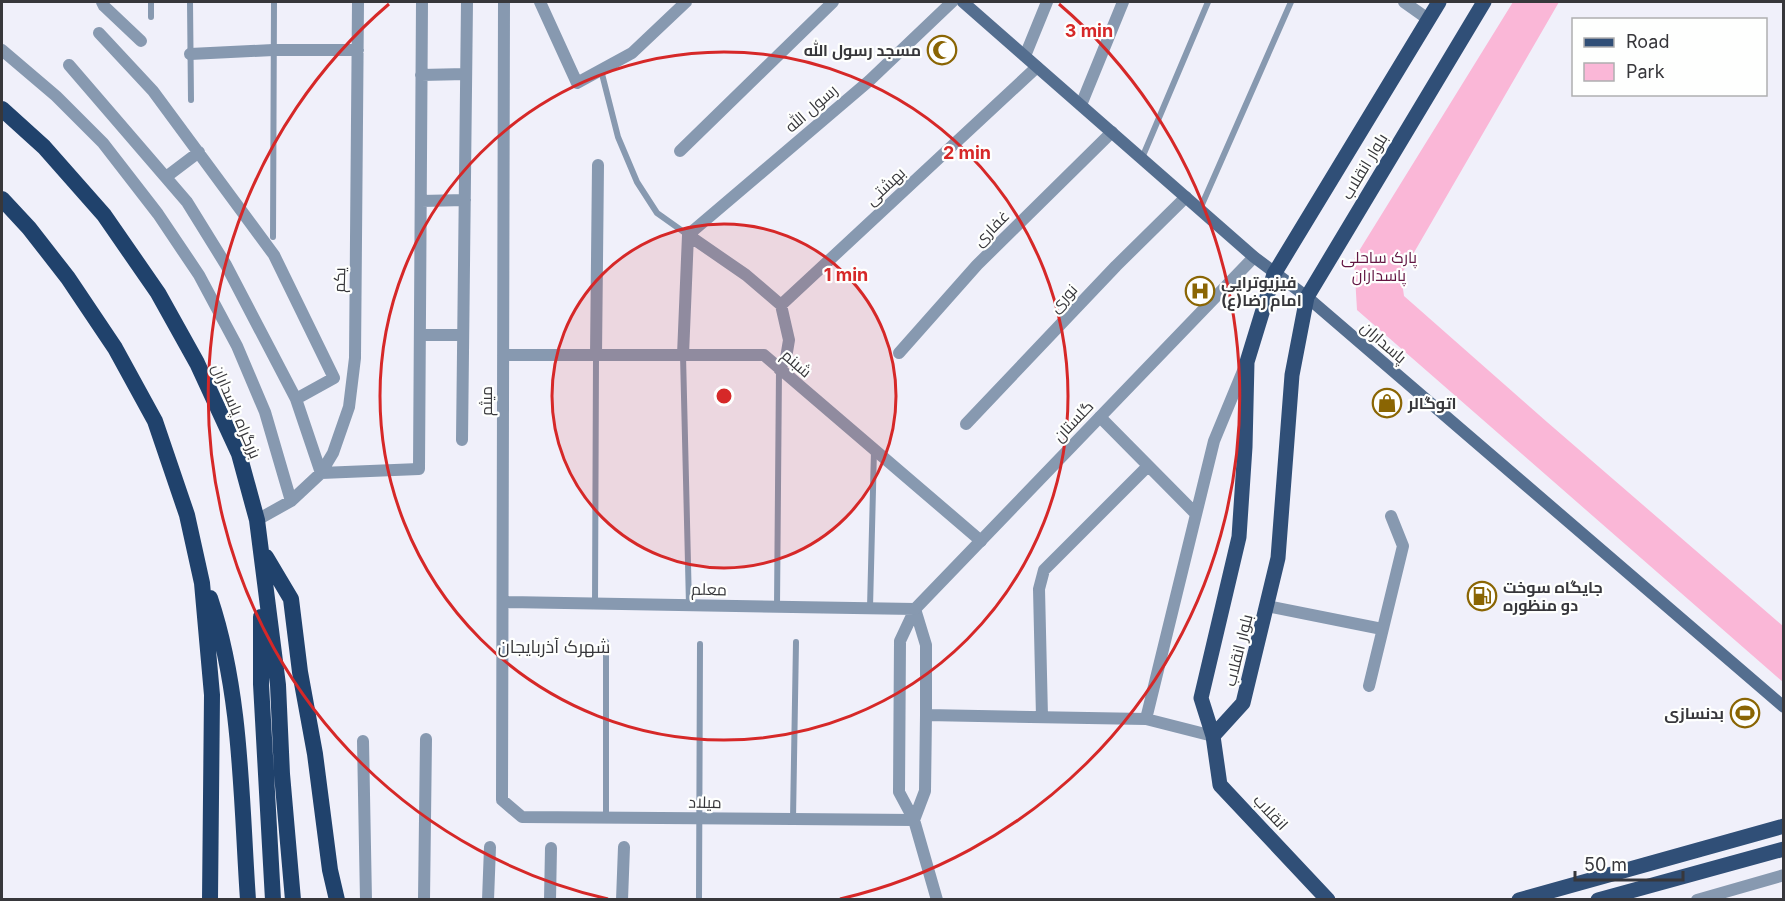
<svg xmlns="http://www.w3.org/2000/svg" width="1785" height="901" viewBox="0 0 1785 901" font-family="Inter,Cairo,sans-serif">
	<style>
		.green { fill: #fab7d7 }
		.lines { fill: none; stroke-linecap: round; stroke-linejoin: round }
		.service { stroke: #8799b0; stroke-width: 6 }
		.minor { stroke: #8799b0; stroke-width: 12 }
		.tertiary { stroke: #8799b0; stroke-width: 12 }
		.secondary { stroke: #546e8f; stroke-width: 12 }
		.primary { stroke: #304f77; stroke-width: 15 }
		.trunk { stroke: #20426c; stroke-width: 16 }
		.ring { fill: none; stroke: #d62828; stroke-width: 3 }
		.labels { text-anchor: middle; stroke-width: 4.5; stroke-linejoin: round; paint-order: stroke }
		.poi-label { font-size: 16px; font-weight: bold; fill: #37373b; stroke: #fefffe; text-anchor: start }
		.street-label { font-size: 16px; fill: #37373b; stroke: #fefffe }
		.park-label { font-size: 16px; fill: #621542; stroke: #fefffe }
		.neighbourhood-label { font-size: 18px; fill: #37373b; stroke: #fefffe }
		.centre { fill: #d62828; stroke: #fefffe; stroke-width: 3 }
		.ring-label { font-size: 18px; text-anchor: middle; font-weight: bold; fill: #d62828; stroke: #fefffe; stroke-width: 4.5; stroke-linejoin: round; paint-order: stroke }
	</style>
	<rect width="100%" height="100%" fill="#f0f0fa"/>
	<!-- green -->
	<path class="green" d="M1513 2H1559L1401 275 1404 296 1547 422 1783 626V682L1357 310 1354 259Z"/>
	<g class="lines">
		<!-- service -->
		<path class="service" d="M190 2 191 100
			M151 17V2
			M601 70 618 137 637 182 657 213 688 235
			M1142 158 1208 2
			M1200 209 1291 2
			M273 237 274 2
			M683 355 689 605
			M595 604 596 356
			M777 607 779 370
			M870 608 874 450
			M606 642V818
			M793 819 796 642
			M699 900 700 644"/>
		<!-- minor -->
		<path class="minor" d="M102 2 104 6 141 41
			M504 2 502 800 522 817 914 820
			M540 2 577 83 632 53 686 2
			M1404 2 1428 19
			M99 33 153 91 274 255 334 378 296 399
			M2 50 56 96 103 143 158 214 199 275 237 346 265 412 291 501
			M190 54 273 50H358
			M1025 56 1047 2
			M69 65 187 202 226 265 296 399 321 473 419 469 422 2
			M421 75 466 74
			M1081 105 1123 2
			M680 151 833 2
			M166 177 199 152
			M421 201 465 200
			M688 235 869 81 952 2
			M688 235 746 275 781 305 789 340 786 358 779 369
			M781 305 1037 67
			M420 335H463
			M899 353 977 265 1112 132
			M503 355H764L981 541
			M683 355 688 235
			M596 356 598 165
			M1100 417 1196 514
			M966 424 1116 266 1186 197
			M462 440 467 2
			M257 520 291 501 321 473 333 453 349 407 355 358 358 2
			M503 602 915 609
			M1267 606 1382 629
			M915 609 900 641 899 792 914 820 937 900
			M1369 686 1403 546 1391 516
			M926 715 1146 719 1213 736
			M1042 717 1039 589 1044 570 1148 466
			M1146 719 1214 441 1245 366
			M363 741 366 900
			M914 820 925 791 926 715V645L915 609
			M424 900 426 739
			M488 900 490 847
			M550 900 551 848
			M622 900 624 847
			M1697 900 1784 875"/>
		<!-- tertiary -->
		<path class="tertiary" d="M915 609 1254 257"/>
		<!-- secondary -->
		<path class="secondary" d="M963 2 1254 257 1307 297 1784 707"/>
		<!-- primary -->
		<path class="primary" d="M1213 736 1243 703 1278 558 1292 375 1307 297 1484 2
			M1328 900 1220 785 1213 736 1201 698 1239 537 1245 447 1247 362 1274 274 1439 2
			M1519 900 1784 826
			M1598 900 1784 849"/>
		<!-- trunk -->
		<path class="trunk" d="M2 109 44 147 104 215 158 293 197 363 239 454 257 520 278 685 282 774 293 900
			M2 199 29 228 68 278 115 348 155 421 187 515 202 583 212 695 210 900
			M266 557 291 599 300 672 315 754 330 870 337 900
			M210 598C242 694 241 799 248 900
			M261 617V684L273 900"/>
	</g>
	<!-- distance rings -->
	<circle cx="724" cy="396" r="172" fill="#d62828" fill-opacity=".12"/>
	<g class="ring">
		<circle cx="724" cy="396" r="172"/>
		<circle cx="724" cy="396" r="344"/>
		<path d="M608 899A516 516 0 0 1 389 4M1059 4A516 516 0 0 1 840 899"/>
	</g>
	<!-- icons -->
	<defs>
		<g id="mosque-ring" transform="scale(1.5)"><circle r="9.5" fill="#fefffe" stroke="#8a6503" stroke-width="1.5"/><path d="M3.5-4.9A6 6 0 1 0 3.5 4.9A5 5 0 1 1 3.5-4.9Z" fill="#8a6503"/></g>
		<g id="hospital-ring" transform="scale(1.5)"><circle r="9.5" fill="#fefffe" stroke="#8a6503" stroke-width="1.5"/><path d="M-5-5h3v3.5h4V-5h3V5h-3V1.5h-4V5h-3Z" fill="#8a6503"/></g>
		<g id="shop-ring" transform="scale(1.5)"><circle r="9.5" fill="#fefffe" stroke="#8a6503" stroke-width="1.5"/><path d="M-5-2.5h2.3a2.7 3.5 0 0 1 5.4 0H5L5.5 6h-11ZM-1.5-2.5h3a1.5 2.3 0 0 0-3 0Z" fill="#8a6503"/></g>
		<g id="fuel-ring" transform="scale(1.5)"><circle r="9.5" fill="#fefffe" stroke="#8a6503" stroke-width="1.5"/><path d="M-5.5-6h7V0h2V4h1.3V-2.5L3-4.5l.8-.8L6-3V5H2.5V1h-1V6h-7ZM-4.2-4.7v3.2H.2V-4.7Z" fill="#8a6503"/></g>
		<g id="stadium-ring" transform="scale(1.5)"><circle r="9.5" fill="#fefffe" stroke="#8a6503" stroke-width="1.5"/><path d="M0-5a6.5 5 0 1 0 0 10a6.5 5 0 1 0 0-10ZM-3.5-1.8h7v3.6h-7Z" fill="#8a6503"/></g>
	</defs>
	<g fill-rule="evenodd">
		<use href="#mosque-ring" x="942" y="50"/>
		<use href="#hospital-ring" x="1200" y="291"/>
		<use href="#shop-ring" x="1387" y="403"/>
		<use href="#fuel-ring" x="1482" y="596"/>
		<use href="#stadium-ring" x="1745" y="713"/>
	</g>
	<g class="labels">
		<!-- poi labels -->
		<g class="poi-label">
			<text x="921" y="56" text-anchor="end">مسجد رسول الله</text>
			<text x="1221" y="288">فیزیوتراپی<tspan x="1221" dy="18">امام رضا(ع)</tspan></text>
			<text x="1408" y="409">اتوگالر</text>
			<text x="1503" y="593">جایگاه سوخت<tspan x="1503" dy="18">دو منظوره</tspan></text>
			<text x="1724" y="719" text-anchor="end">بدنسازی</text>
		</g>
		<!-- street labels -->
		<g class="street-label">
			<text transform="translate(811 108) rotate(-41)" y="6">رسول الله</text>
			<text transform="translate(1364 166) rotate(-59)" y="6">بلوار انقلاب</text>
			<text transform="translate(885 186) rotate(-43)" y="6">بهشتی</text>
			<text transform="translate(991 228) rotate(-45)" y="6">غفاری</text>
			<text transform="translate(339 280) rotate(-89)" y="6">یکم</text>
			<text transform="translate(1063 298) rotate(-47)" y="6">نوری</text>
			<text transform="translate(1384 342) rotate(41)" y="6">پاسداران</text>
			<text transform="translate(797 363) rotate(41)" y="6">شبنم</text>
			<text transform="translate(486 401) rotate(-90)" y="6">میثم</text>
			<text transform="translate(237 411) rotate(67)" y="6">بزرگراه پاسداران</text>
			<text transform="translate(1073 421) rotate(-46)" y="6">گلستان</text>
			<text transform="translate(709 589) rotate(1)" y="6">معلم</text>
			<text transform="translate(1238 650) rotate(-76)" y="6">بلوار انقلاب</text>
			<text transform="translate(705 802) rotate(1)" y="6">میلاد</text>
			<text transform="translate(1271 812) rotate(47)" y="6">انقلاب</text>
		</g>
		<!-- park labels -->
		<g class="park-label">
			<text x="1379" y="263">پارک ساحلی<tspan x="1379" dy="18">پاسداران</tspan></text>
		</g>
		<!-- neighbourhood labels -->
		<g class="neighbourhood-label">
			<text x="554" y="653">شهرک آذربایجان</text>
		</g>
	</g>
	<circle cx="724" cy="396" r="9" class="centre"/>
	<g class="ring-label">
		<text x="1089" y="37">3 min</text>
		<text x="967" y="159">2 min</text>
		<text x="846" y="281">1 min</text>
	</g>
	<!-- border -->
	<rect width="1785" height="901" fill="none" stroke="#37373b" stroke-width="6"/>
	<!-- legend -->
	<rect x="1572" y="18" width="195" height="78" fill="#fefffe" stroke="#aeafb0" stroke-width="1.5"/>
	<rect x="1584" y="38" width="30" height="9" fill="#304f77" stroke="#aeafb0" stroke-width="1.5"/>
	<text x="1626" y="48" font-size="18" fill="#37373b">Road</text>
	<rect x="1584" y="63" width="30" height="18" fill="#fab7d7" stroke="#aeafb0" stroke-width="1.5"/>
	<text x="1626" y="78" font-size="18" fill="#37373b">Park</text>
	<!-- scale -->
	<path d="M1575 871v9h108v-9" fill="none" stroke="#37373b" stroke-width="3"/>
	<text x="1584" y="871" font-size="18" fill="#37373b" stroke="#fefffe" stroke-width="4.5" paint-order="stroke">50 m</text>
</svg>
